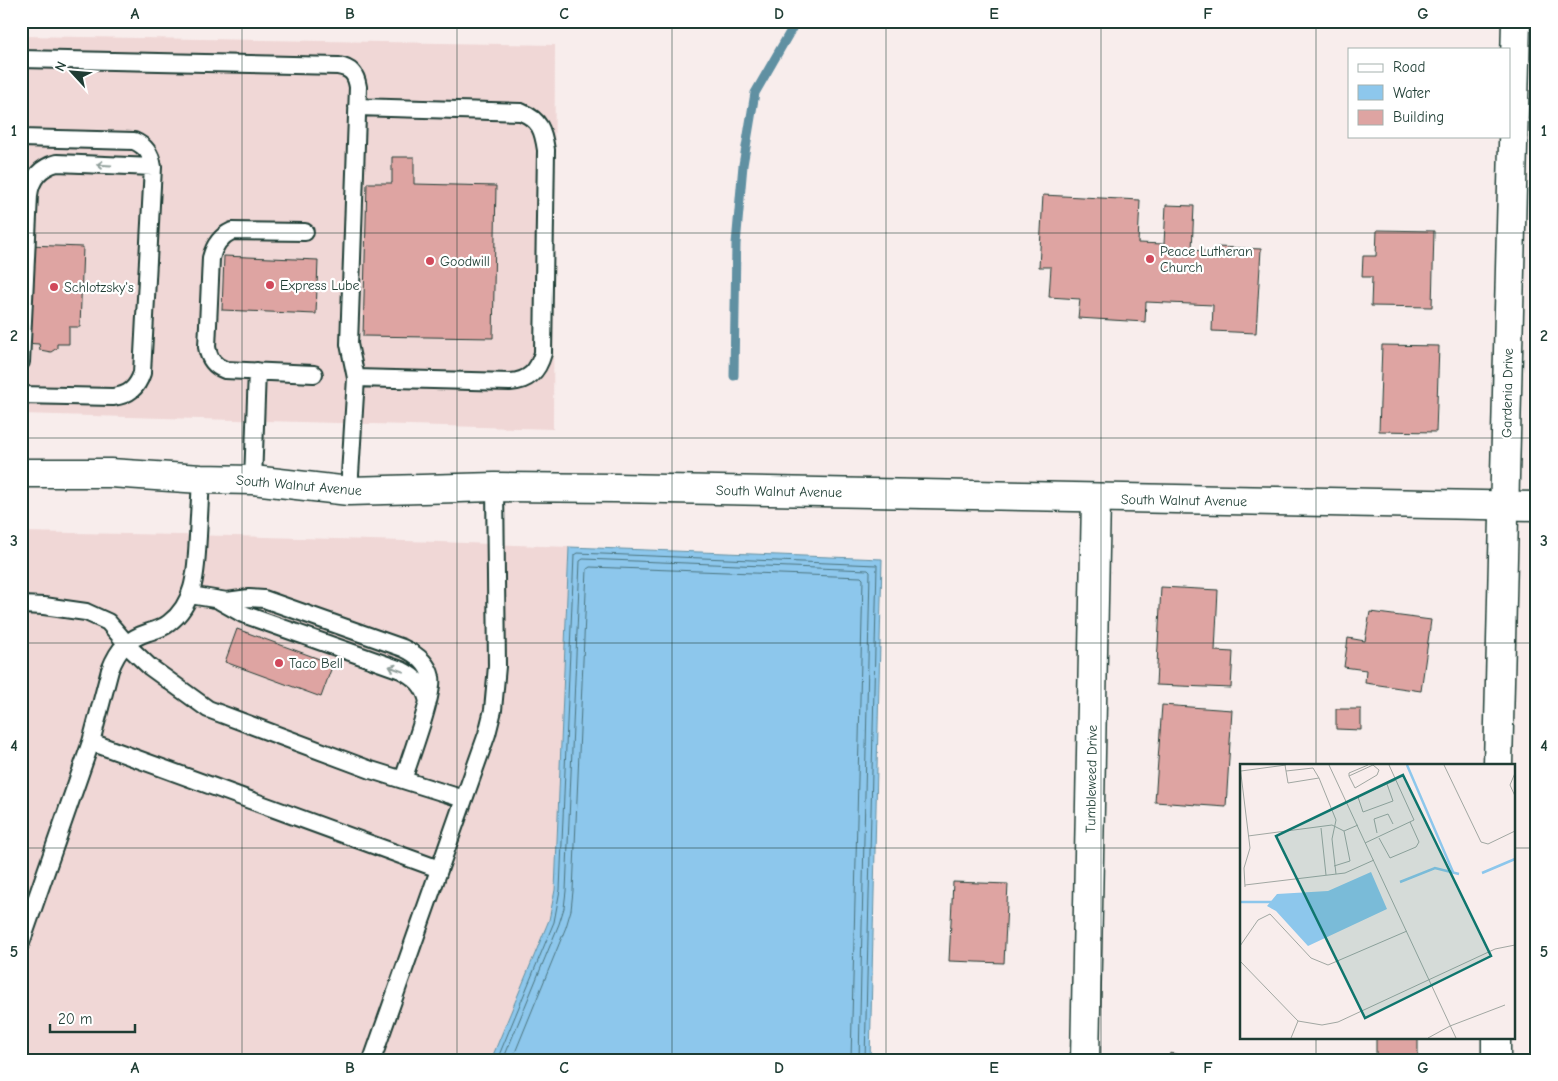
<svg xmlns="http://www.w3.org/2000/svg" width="1558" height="1081" viewBox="0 0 1558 1081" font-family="'Comic Neue',sans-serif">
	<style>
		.built { fill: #f0d7d6 }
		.water { fill: #8dc7ec; stroke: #6190a2 }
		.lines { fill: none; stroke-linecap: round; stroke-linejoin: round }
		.shore { stroke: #4b747e; stroke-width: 1 }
		.stream { stroke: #6190a2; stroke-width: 9 }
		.building { fill: #dea4a2; stroke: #1f3d34 }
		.lane-casing { stroke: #1f3d34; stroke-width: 20 }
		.street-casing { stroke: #1f3d34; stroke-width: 31 }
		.secondary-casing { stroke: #1f3d34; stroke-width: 31 }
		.lane { stroke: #fff; stroke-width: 16 }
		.street { stroke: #fff; stroke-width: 28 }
		.secondary { stroke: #fff; stroke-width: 28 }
		.oneway { stroke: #8f9e9a }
		.grid { fill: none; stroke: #1f3d34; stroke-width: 1; stroke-opacity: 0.55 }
		.poi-dot { fill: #d1495b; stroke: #fff; stroke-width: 2 }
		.labels { text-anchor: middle; stroke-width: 4.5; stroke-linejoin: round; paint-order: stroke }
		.poi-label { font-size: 14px; fill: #1f3d34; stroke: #fff; text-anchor: start }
		.street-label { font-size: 14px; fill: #1f3d34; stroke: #fff }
		.inset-river { fill: none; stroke: #8dc7ec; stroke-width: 2.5 }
		.inset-road { fill: none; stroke: #a1a7a2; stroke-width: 1 }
		.view { fill: #0f766e; fill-opacity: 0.15; stroke: #0f766e; stroke-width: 2.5 }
		.inset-edge { fill: none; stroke: #1f3d34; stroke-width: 2.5 }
		.neatline { fill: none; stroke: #1f3d34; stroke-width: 2 }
		.grid-label { font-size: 16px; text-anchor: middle; font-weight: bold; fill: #1f3d34 }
	</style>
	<rect width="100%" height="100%" fill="#f8edec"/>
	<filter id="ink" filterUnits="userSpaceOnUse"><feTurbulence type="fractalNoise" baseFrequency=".02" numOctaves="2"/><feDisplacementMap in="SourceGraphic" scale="10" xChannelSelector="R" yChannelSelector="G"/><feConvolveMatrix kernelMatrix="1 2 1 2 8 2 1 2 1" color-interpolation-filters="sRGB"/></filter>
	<g filter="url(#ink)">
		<!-- built -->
		<path class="built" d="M21 36 555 45 553 429 21 414Z
			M21 532 233 536 440 542 569 547 555 890 553 906 549 920 491 1060H21Z"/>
		<!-- water -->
		<path class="water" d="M569 547 882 559 870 1060H491L549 920 555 890Z"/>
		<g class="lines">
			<!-- shore -->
			<path class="shore" d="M497 1060 554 922 560 890 574 555 577 553 877 565 865 1060
				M503 1060 559 924 564 908 566 891 580 561 583 559 868 570 870 572 859 1060
				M512 1060 566 927 571 910 573 891 587 569 590 567 861 577 863 579 851 1060"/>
			<!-- stream -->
			<path class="stream" d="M734 376 736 244 743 165 755 93 794 25 799 21"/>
		</g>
		<!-- building -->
		<path class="building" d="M392 157H414V184L496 186 493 338 363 336 367 183H392Z
			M1043 195 1140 200 1138 243 1164 244 1166 205 1194 206 1192 250 1216 252 1217 247 1261 249 1256 333 1212 331 1213 305 1146 302 1145 322 1078 318 1080 299 1049 297 1051 267H1039Z
			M1377 230 1434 231 1432 307 1371 306 1372 277H1362L1363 256H1376Z
			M28 245 83 247 80 327H69V344H57V348L51 352 40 350 39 344 24 343Z
			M224 256 318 260 316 314 222 310Z
			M1382 345 1439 346 1436 432 1379 431Z
			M1161 587 1218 590 1215 651 1233 652 1231 688 1156 685Z
			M1370 612 1431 620 1421 691 1365 683 1366 670 1344 667 1348 638 1365 641Z
			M237 629 333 664 321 697 225 662Z
			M1162 705 1232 710 1226 807 1155 802Z
			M1336 709H1361V730L1336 729Z
			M953 882 1008 884 1004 963 949 961Z
			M1376 1037H1418V1060H1376Z
			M1170 1053 1203 1060H1169Z"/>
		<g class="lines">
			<!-- lane casing -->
			<g class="lane-casing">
				<path id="lane" d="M21 59 338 66C351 68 356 74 358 87L349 344 356 378 349 491
					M21 138 134 141C146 146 151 154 153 167L142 373C137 388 129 395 113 397L21 395
					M305 232 232 231C221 236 214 246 211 258L207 347C209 359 214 366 225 370L314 374
					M21 362 29 195C31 178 41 167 57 163L153 167
					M356 378 510 382C529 381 538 371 543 353L546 150C543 130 540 120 521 112L357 107
					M253 480 257 371
					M190 595 227 601 249 598 264 599 403 648C416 654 428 663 431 677 435 692 409 761 403 780
					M220 601 243 614 401 670C415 677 425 686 428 702
					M21 605 44 606 86 612 108 622 133 651 150 667 208 709 371 770 464 799
					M91 742 439 869
					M21 943 91 742 110 670C118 649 127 639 149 632 156 630 163 628 169 623 197 602 196 567 198 536 199 517 200 498 201 479
					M372 1060 487 734 493 710 497 666 495 487"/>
			</g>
			<!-- street casing -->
			<g class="street-casing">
				<path id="street" d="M1498 765 1516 21
					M1085 1060 1096 498
					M1496 1060V1037"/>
			</g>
			<!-- secondary casing -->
			<g class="secondary-casing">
				<path id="secondary" d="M21 473H110L201 479 253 480 349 491 495 487 616 488 1537 506"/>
			</g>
			<!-- lane -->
			<use href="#lane" class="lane"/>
			<!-- street -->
			<use href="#street" class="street"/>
			<!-- secondary -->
			<use href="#secondary" class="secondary"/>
		</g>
		<!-- one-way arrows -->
		<defs><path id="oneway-shaft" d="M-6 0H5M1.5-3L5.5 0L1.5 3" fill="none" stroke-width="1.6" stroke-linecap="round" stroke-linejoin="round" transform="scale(1.25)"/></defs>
		<g class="oneway">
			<use href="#oneway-shaft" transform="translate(104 165) rotate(-177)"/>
			<use href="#oneway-shaft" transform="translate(396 669) rotate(-159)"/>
		</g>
	</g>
	<!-- grid -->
	<path class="grid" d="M242 21V1060M457 21V1060M672 21V1060M886 21V1060M1101 21V1060M1316 21V765M21 233H1537M21 438H1537M21 643H1537M21 848H1242M1514 848H1537M1316 1037V1060"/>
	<!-- markers -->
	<g class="poi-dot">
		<circle cx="1150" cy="259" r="5"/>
		<circle cx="430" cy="261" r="5"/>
		<circle cx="270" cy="285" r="5"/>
		<circle cx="54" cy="287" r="5"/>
		<circle cx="279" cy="663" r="5"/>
	</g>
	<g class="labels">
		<!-- poi labels -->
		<g class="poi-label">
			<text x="1160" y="256">Peace Lutheran<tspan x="1160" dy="16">Church</tspan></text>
			<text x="440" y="266">Goodwill</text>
			<text x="280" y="290">Express Lube</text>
			<text x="64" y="292">Schlotzsky's</text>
			<text x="289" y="668">Taco Bell</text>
		</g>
		<!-- street labels -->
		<g class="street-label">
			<text transform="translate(1507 393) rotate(-89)" y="5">Gardenia Drive</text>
			<text transform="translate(299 485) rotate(5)" y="5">South Walnut Avenue</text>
			<text transform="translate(779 491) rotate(1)" y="5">South Walnut Avenue</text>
			<text transform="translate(1184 500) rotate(1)" y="5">South Walnut Avenue</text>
			<text transform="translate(1091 779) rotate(-89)" y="5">Tumbleweed Drive</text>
		</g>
	</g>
	<!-- overview -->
	<g transform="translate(1240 764)">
		<rect width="275" height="275" fill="#f8edec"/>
		<path d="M131 108 147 145 68 182 36 147 27 142 37 130 88 127Z" fill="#8dc7ec"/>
		<path class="inset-river" d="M167 1 213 108M242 109 275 95M160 118 195 104 219 110M0 138H32"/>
		<path class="inset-road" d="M45 1 48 19 79 14M89 1 216 274M204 1 241 78 248 80 275 67M0 2 10 84 4 104 5 123M1 7 46 1M46 7 73 4 79 14 96 56 92 75 96 110M275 9 270 21 275 32M109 12 133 1 139 6 137 11 115 24 109 12V9L128 1M147 20 153 37 123 48 118 33 119 32 147 20 156 16M81 64 86 111M137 69 134 55 148 50 153 60M8 72 92 61 104 67 118 61M139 74 150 94 176 83 179 78 170 58M125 79 174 56 149 1M94 102 110 97 104 67M5 121 105 109 134 96M0 182 18 156 30 150 71 194 88 201 167 167M0 197 58 257 82 261 98 258 255 185 275 181M51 274 58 257M188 274 210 262 265 241"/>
		<path class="view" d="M163 11 251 192 125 254 36 72Z"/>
		<rect width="275" height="275" class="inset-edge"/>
	</g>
	<!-- margin -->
	<rect width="1558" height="1081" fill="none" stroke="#fff" stroke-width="55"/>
	<!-- legend -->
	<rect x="1348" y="48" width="162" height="90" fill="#ffffff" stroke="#a5b1ae"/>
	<rect x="1358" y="64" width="25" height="8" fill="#ffffff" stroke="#a5b1ae"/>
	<text x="1393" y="72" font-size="15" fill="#1f3d34">Road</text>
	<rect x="1358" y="85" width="25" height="15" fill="#8dc7ec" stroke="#a5b1ae"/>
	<text x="1393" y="98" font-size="15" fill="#1f3d34">Water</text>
	<rect x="1358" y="110" width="25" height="15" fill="#dea4a2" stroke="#a5b1ae"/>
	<text x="1393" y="122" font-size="15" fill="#1f3d34">Building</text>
	<!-- north arrow -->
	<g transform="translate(72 72) rotate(296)" stroke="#ffffff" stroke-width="4" paint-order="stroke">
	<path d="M0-4L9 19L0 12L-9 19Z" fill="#1f3d34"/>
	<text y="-8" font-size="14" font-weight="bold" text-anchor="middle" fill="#1f3d34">N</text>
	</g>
	<!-- scale -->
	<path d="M50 1024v8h85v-8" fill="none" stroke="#1f3d34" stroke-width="2.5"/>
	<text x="58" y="1024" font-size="15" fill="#1f3d34" stroke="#ffffff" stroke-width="4" paint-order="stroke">20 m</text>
	<rect x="28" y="28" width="1502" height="1026" class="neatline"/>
	<g class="grid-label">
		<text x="135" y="19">A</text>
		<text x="350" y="19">B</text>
		<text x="564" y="19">C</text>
		<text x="779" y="19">D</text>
		<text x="994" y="19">E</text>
		<text x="1208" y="19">F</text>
		<text x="1423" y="19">G</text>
		<text x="14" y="136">1</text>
		<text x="1544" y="136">1</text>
		<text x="14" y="341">2</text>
		<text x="1544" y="341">2</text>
		<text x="14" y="546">3</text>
		<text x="1544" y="546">3</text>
		<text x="14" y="751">4</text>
		<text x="1544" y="751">4</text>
		<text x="14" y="957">5</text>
		<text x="1544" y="957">5</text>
		<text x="135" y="1073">A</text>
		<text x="350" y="1073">B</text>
		<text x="564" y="1073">C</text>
		<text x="779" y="1073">D</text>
		<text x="994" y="1073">E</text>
		<text x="1208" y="1073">F</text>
		<text x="1423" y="1073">G</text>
	</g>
</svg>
